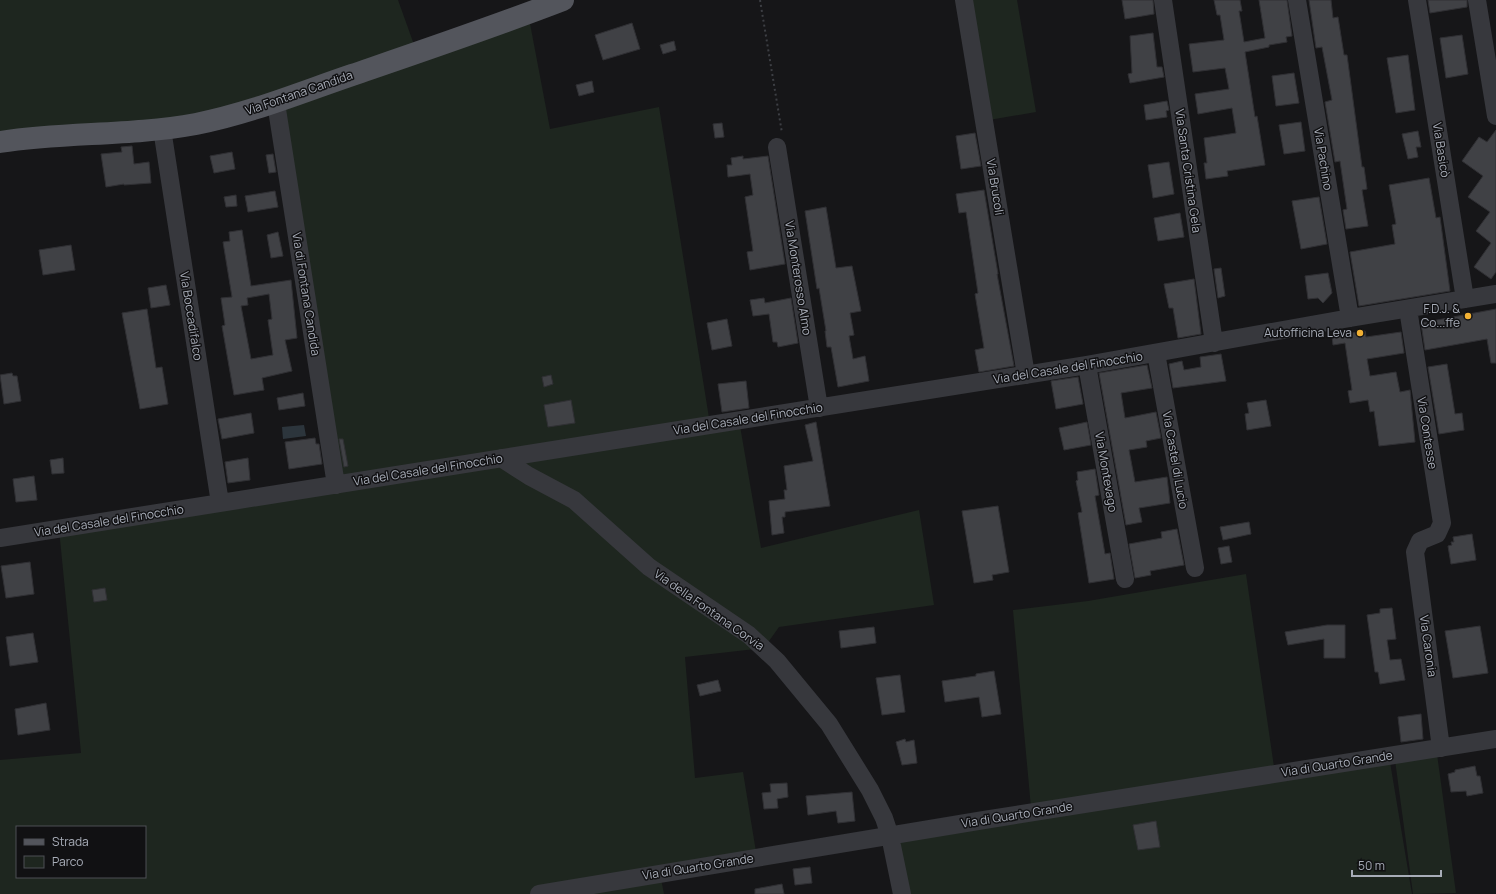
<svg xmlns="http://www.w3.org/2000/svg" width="1496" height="894" viewBox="0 0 1496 894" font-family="Manrope,sans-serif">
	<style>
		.green { fill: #1e261f; fill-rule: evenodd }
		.water { fill: #2c353c }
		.building { fill: #404145; stroke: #303034; fill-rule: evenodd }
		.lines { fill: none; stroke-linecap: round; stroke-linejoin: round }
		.path { stroke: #3d3f44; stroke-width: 2; stroke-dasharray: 2 3; stroke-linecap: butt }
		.minor { stroke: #37383d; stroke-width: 18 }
		.major { stroke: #53555c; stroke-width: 22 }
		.poi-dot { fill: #f2b134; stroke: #111113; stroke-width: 1.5 }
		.labels { text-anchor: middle; stroke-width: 3; stroke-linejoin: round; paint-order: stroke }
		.street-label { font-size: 12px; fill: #a8adb8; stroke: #111113 }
		.poi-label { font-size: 12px; fill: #a8adb8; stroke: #111113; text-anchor: end }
	</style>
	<rect width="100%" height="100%" fill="#161618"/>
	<!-- green -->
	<path class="green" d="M0 0H398L417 53 528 13 550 129 659 107 710 424 739 420 761 548 919 510 934 605 779 627 764 648 685 657 695 778 743 772 757 858 660 874 664 894H0V760L81 753 59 529 335 485 276 104 0 142ZM17 827H145V877H17Z
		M970 0H1017L1036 112 989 120Z
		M1246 574 1274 767 1031 808 1013 610 1088 601Z
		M1437 754 1456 893 1413 894 1395 760Z
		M1390 762 1412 894H908L899 847 901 841Z"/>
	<!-- water -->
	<path class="water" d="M304 425 306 436 283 439 282 427Z"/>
	<!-- building -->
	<path class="building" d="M1122 0H1153L1154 14 1125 19Z
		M1214 0H1240L1242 11H1239L1244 42 1265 38 1259 0H1287L1292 36 1286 37 1287 42 1269 45V47L1245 52 1255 117 1257 116 1265 165 1227 171 1228 176 1206 179 1204 163H1207L1204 138 1236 133 1232 108 1198 114 1195 94 1229 89 1225 68 1193 72 1189 44 1224 40 1220 15H1217Z
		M1309 0H1331L1333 18 1338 17 1344 55H1347L1362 167H1364L1367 189 1362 190 1368 226 1346 229 1343 210 1347 209 1340 161 1335 162 1325 102 1332 100 1322 47 1316 48Z
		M1428 0H1467V7L1430 13Z
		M632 23 640 49 603 60 595 35Z
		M1153 33 1157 67H1162L1164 77 1130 83 1128 74 1132 73 1130 36Z
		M1462 35 1468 74 1446 78 1440 38Z
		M674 41 676 50 663 54 660 45Z
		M1408 55 1415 110 1396 113 1387 58Z
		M1294 73 1299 103 1276 106 1272 76Z
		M592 81 594 92 579 96 576 85Z
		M1167 101 1169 110 1166 111 1167 117 1146 120 1144 105Z
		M1301 122 1305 151 1284 154 1279 125Z
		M722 123 724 137 715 138 713 124Z
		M1496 130V272L1491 279 1474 267 1491 243 1476 231 1490 212 1468 197 1483 176 1462 161 1479 137 1487 142Z
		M1418 131 1421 147H1416L1418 157 1408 159 1402 134Z
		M975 133 981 166 961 169 956 136Z
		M132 146 134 164 149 162 151 183 124 185V184L106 187 101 154 122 152 121 147Z
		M232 152 235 169 214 173 210 156Z
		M273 154 276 172 269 173 266 155Z
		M743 156V159L768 156 785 264 750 270 747 252 753 251 745 197 753 195 750 174 728 177 727 165H732L731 158Z
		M1169 162 1174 194 1153 198 1148 165Z
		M1429 178 1436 218 1440 217 1450 291 1359 306 1350 252 1395 244 1392 225 1396 224 1389 185Z
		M984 190 998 274H997L1014 366 979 372 975 350 984 348 975 294 978 293 966 212 959 213 956 194Z
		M275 191 278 207 248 212 245 196Z
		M236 195 237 206 226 207 224 197Z
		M1319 197 1327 244 1301 249 1292 201Z
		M826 207 836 268 852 266 861 311 850 313 854 335 849 336 853 359 865 356 869 381 838 387 831 347H827L825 331H826L819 288 817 289 805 211Z
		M1180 213 1184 237 1158 241 1154 218Z
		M242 230 251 286 291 280 297 338 285 340 292 371 262 378 264 390 234 395 222 326 225 325 221 298 232 297 223 242 230 241 229 232ZM269 294 272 319 268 320 273 355 251 359 241 306 248 305 247 298Z
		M278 232 283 256 271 258 267 235Z
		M71 245 75 270 43 275 39 250Z
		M1221 268 1225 296 1218 298 1214 269Z
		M1328 273 1332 293 1323 303 1318 298 1308 299 1305 276Z
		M1194 279 1201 334 1178 338 1173 308H1169L1164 284Z
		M166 285 170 305 151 308 148 288Z
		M764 298 765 303 791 298 798 343 778 347 777 342H773L769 314 753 316 750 300Z
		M147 309 156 368 162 367 168 404 140 409 122 313Z
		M1496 309V363H1491L1487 339 1425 350 1421 323Z
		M727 319 732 346 712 350 707 323Z
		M1365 331 1366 337 1401 332 1404 353 1367 359 1370 376 1396 372 1400 392 1410 390 1415 442 1379 446 1374 411 1370 412 1368 400 1350 403 1348 391 1352 390 1345 343 1333 345 1332 336Z
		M1221 354 1226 381 1173 388 1169 364 1182 361 1184 370 1201 367 1200 357Z
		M1447 364 1455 414 1462 413 1464 430 1439 434 1428 367Z
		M1147 365 1152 388 1121 393 1124 412 1125 418 1156 412 1161 438 1146 441 1147 447 1129 450 1135 482 1167 477 1170 503 1139 508 1142 522 1126 525 1099 373Z
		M12 373 13 376H17L21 401 4 404 0 375Z
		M551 375 553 384 544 387 542 377Z
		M1078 377 1083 404 1056 409 1051 381Z
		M746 381 749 408 722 412 718 384Z
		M303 393 305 406 279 410 277 398Z
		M571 400 575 423 548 427 544 405Z
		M1266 400 1271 426 1247 430 1245 414 1249 413 1247 403Z
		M251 413 254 433 222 439 218 419Z
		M816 422 830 506 785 512V517H782L784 533 772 535 769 501 785 499 784 490H787L784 466 813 461 805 425Z
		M1087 422 1091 445 1064 450 1059 428Z
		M315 438 316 444H319L322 464 289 469 285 442Z
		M339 439H343L348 466 344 467Z
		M63 458 64 473 52 474 50 460Z
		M248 458 250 480 228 483 225 462Z
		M1095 469 1099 495 1095 496 1105 554 1110 553 1114 579 1089 583 1078 513 1082 512 1076 481 1078 480 1077 472Z
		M34 476 37 500 16 502 13 479Z
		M998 506 1009 572 992 575 993 580 974 583 962 511Z
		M1249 522 1251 534 1223 540 1220 527Z
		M1177 529 1184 565 1150 571 1151 575 1135 578 1129 544 1162 538 1161 532Z
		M1472 534 1476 560 1451 564 1448 546 1452 545 1451 542H1454L1453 537Z
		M1229 546 1232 562 1221 564 1218 548Z
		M30 562 34 594 6 598 1 566Z
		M105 588 107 600 94 602 92 590Z
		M1392 608 1396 639 1387 640 1390 660 1401 659 1405 680 1380 684 1378 672H1375L1367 615 1380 613V609Z
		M1327 625H1345V658H1324V639L1288 645 1285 632Z
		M1480 626 1488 673 1453 678 1445 631Z
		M874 627 876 643 841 648 839 631Z
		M33 633 38 662 10 666 6 637Z
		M994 671 1001 714 982 717 979 697 945 702 942 681 976 676V674Z
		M900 675 905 712 882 715 876 678Z
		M718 680 721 691 700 696 697 685Z
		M46 703 50 730 18 735 15 709Z
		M1421 714 1423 739 1401 742 1398 717Z
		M905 739 906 742 914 740 917 763 902 765 896 742Z
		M1475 766 1477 776H1480L1483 793 1467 796 1466 791 1451 792 1448 774 1455 772V770Z
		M787 783 788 797 777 799 778 808 764 809 762 793 771 792 770 784Z
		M852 792 855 821 838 823 836 811 808 815 806 796Z
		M1156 821 1160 847 1138 850 1133 825Z
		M810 867 812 883 795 885 793 869Z
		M782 884 784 894H755V889Z"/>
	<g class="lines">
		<!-- path -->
		<path class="path" d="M760 0 782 133"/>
		<!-- minor -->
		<path class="minor" d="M964 0 1026 375
			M1163 0 1214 343
			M1297 0 1350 318
			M1417 0 1465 299
			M1477 0 1496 116
			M276 103 336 485
			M162 129 220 503
			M777 147 819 408
			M1408 309 1442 523 1437 534 1420 541 1415 552 1441 748
			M1156 353 1195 568
			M1087 365 1125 579
			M501 458 529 476 574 500 649 567 749 635 777 661 829 724 870 790 884 818 890 836 902 894
			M0 538 1087 365 1350 318 1496 294
			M539 894 984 820 1496 739"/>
		<!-- major -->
		<path class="major" d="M0 142C65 132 131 136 196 124 251 113 299 93 352 75 422 51 493 27 563 0"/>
	</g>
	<!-- markers -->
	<g class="poi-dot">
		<circle cx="1468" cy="316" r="4"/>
		<circle cx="1360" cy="333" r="4"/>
	</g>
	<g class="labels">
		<!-- street labels -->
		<g class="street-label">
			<text transform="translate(299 93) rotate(-19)" y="4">Via Fontana Candida</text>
			<text transform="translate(1441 150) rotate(81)" y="4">Via Basicò</text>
			<text transform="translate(1323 159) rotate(81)" y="4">Via Pachino</text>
			<text transform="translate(1188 171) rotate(82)" y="4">Via Santa Cristina Gela</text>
			<text transform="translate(995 187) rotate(81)" y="4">Via Brucoli</text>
			<text transform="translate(798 278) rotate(81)" y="4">Via Monterosso Almo</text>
			<text transform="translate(306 294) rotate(81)" y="4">Via di Fontana Candida</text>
			<text transform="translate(191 316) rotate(81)" y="4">Via Boccadifalco</text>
			<text transform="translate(1068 368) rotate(-9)" y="4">Via del Casale del Finocchio</text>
			<text transform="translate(748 419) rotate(-9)" y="4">Via del Casale del Finocchio</text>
			<text transform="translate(1427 433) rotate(81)" y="4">Via Contesse</text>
			<text transform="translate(1175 460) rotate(80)" y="4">Via Castel di Lucio</text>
			<text transform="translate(428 470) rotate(-9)" y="4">Via del Casale del Finocchio</text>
			<text transform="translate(1106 472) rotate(80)" y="4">Via Montevago</text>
			<text transform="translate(109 521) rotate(-9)" y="4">Via del Casale del Finocchio</text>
			<text transform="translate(709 610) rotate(35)" y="4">Via della Fontana Corvia</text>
			<text transform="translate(1428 646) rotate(82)" y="4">Via Caronia</text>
			<text transform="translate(1337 764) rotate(-9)" y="4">Via di Quarto Grande</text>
			<text transform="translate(1017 815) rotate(-9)" y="4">Via di Quarto Grande</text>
			<text transform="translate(698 867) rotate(-9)" y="4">Via di Quarto Grande</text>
		</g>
		<!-- poi labels -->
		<g class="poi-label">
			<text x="1460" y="313">F.D.J. &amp;<tspan x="1460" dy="14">Co...ffe</tspan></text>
			<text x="1352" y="337">Autofficina Leva</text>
		</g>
	</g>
	<!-- legend -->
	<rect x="16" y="826" width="130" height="52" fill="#111113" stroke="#4d4f55"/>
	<rect x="24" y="839" width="20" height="6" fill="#53555c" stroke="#4d4f55"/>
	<text x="52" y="846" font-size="12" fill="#a8adb8">Strada</text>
	<rect x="24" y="856" width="20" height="12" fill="#1e261f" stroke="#4d4f55"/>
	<text x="52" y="866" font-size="12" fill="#a8adb8">Parco</text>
	<!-- scale -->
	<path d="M1352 870v6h89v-6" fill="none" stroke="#a8adb8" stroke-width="2"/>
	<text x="1358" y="870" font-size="12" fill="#a8adb8" stroke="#111113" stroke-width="3" paint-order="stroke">50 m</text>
</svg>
